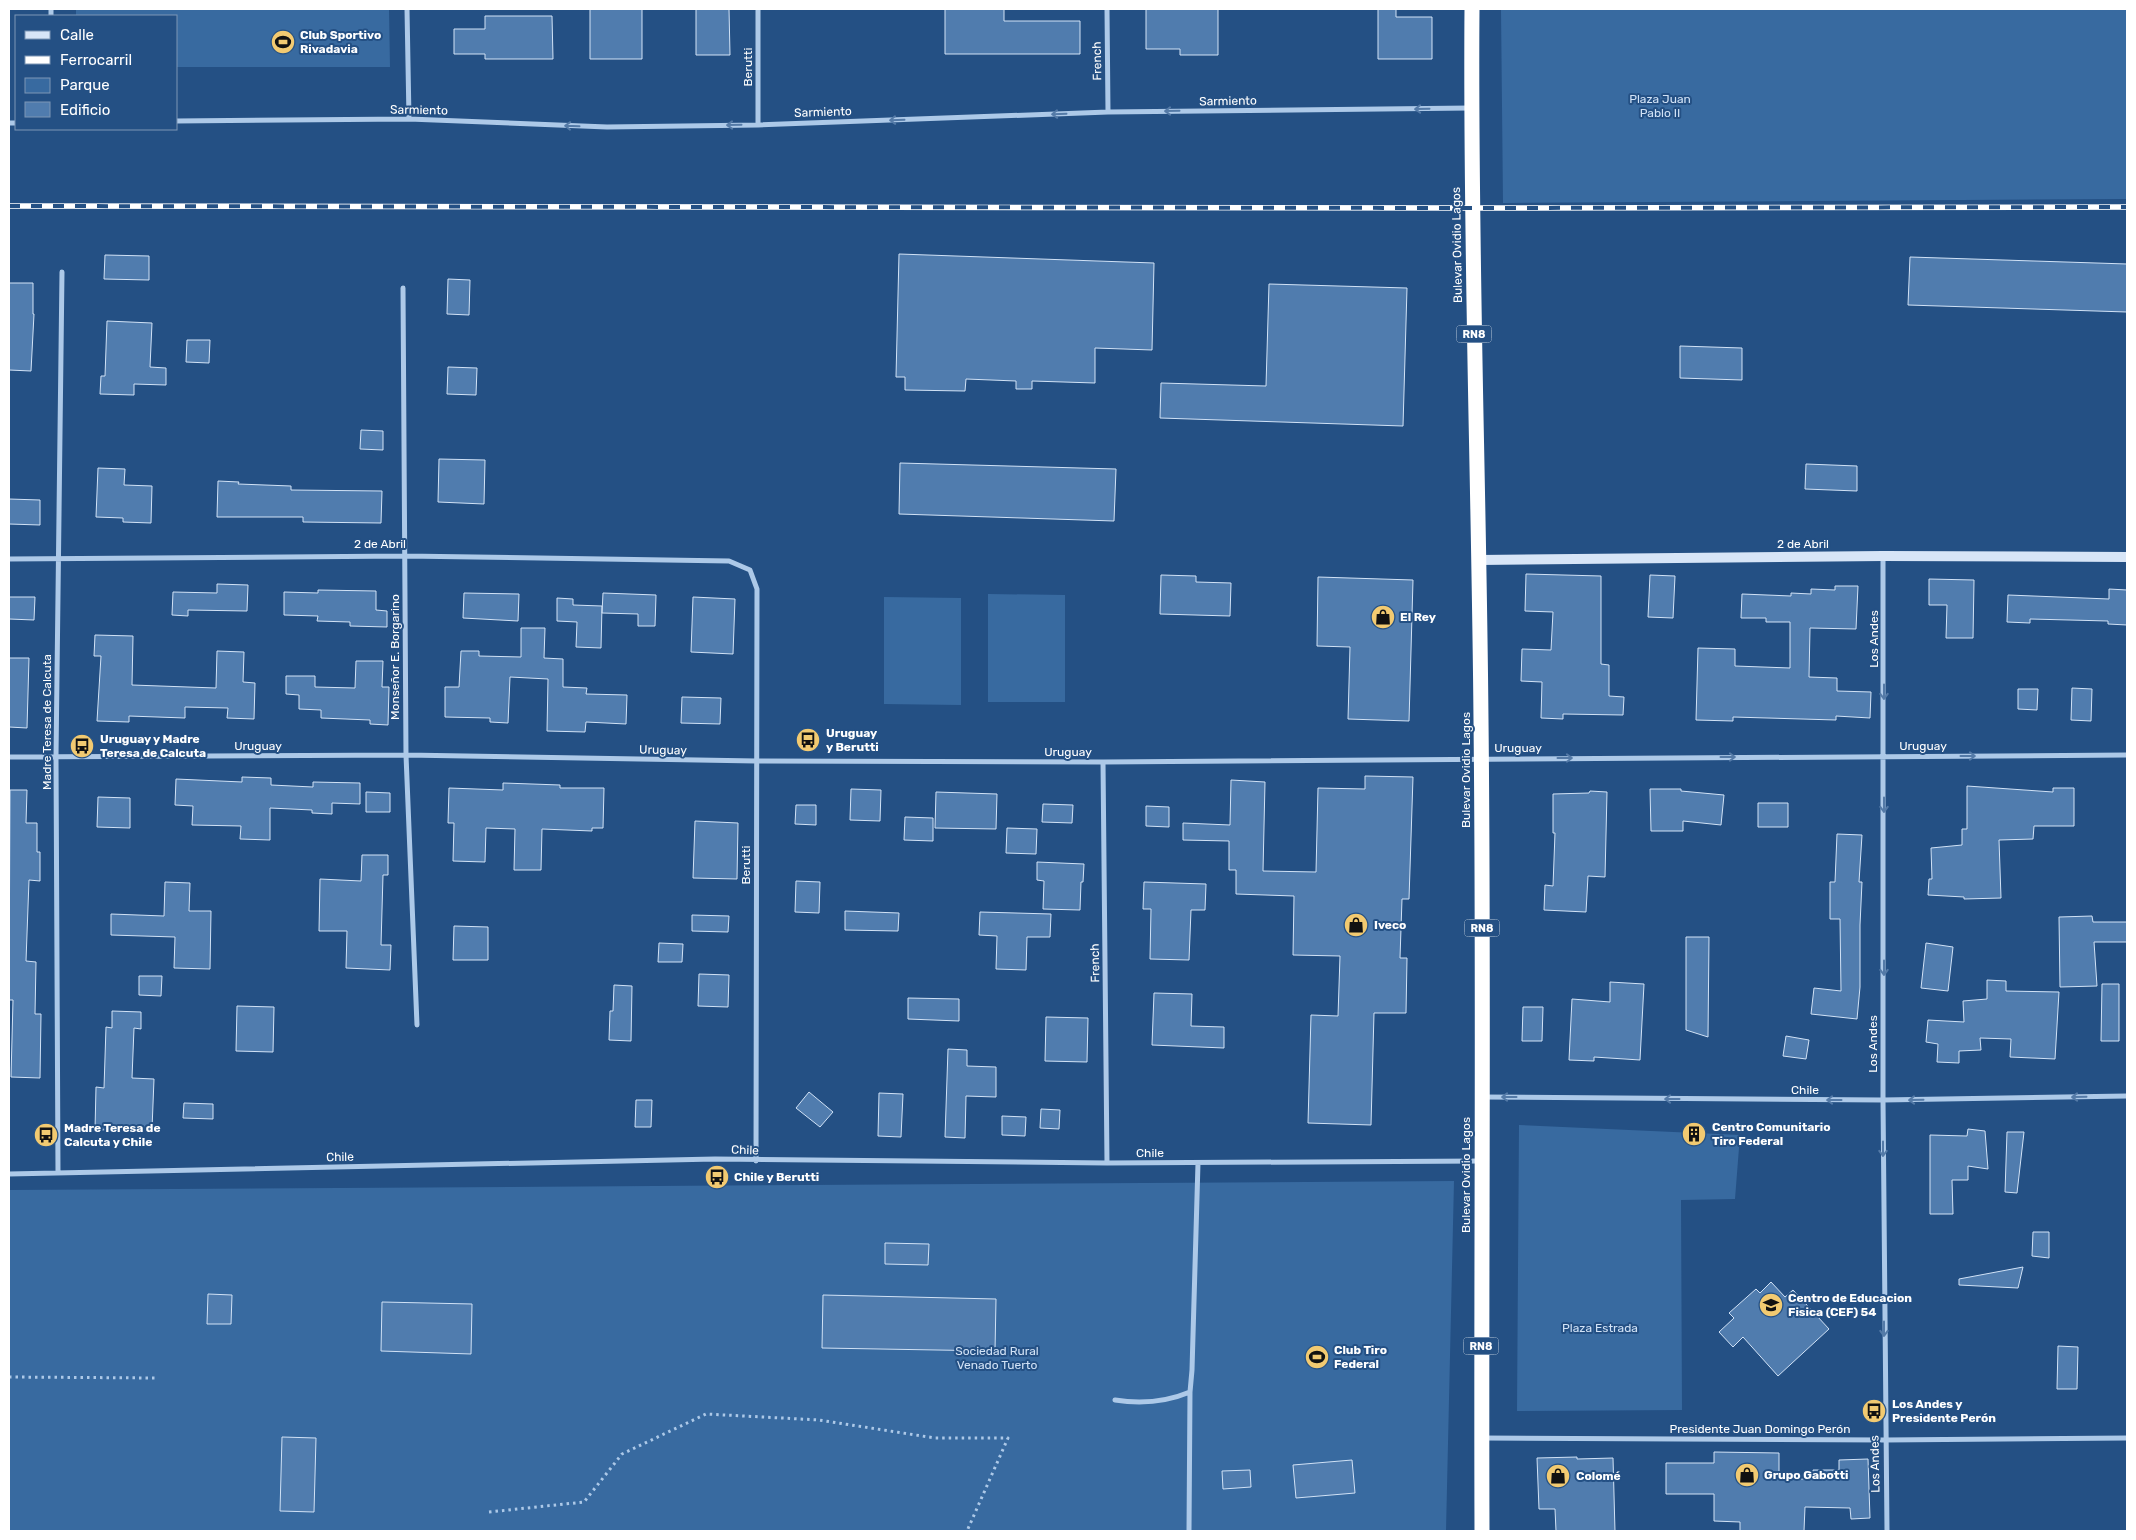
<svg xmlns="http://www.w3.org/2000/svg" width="2136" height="1540" viewBox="0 0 2136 1540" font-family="Rubik,sans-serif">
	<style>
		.green { fill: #386aa0 }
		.building { fill: #507cae; stroke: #d1e2f6 }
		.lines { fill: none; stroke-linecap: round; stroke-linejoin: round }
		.path { stroke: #adc9e8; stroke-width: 3; stroke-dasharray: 2.5 4; stroke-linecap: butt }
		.street { stroke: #adc9e8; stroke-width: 5 }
		.secondary { stroke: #d7e5f7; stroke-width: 10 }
		.highway { stroke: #fff; stroke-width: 15 }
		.rail-casing { stroke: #fff; stroke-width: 5.5 }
		.rail { stroke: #245084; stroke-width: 4; stroke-dasharray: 11; stroke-linecap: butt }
		.oneway { stroke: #547aa7 }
		.labels { text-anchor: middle; stroke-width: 4; stroke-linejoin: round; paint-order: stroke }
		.shield { fill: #245084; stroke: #bdcada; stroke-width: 1 }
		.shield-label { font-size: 11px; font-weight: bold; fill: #fff }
		.poi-label { font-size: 12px; font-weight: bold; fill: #fff; stroke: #245084; text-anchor: start }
		.street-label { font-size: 12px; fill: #fff; stroke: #245084 }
		.park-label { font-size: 12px; fill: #d1e2f6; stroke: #245084 }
	</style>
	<rect width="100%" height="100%" fill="#245084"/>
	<!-- green -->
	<path class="green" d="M76 9H389L390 67H176V16H76Z
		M1501 9H2127V199L1503 203Z
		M988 594 1065 595V702H988Z
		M884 597 961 598V705L884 704Z
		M1519 1125 1740 1135 1735 1199 1681 1200 1682 1410 1517 1411Z
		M1454 1181 1446 1531H9V1190Z"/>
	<!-- building -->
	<path class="building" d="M590 9H642V59H590Z
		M696 9H729L730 55H696Z
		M945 9H1004V21H1080V54H945Z
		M1146 9H1218V55H1180V49H1146Z
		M1378 9H1396V17H1432V59H1378Z
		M485 16H552L553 59H485V54H454V29H485Z
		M899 254 1154 263 1152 350 1095 348V383L1032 381V389H1016V381L966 379 965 391 905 390V377H896Z
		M105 255 149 256V280L104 279Z
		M1910 257 2127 264V312L1908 305Z
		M448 279 470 280 469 315 447 314Z
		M9 283H33V314H34L31 371 9 370Z
		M1269 284 1407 288 1403 426 1160 418 1161 383 1266 386Z
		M107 321 152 323 150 367 166 368V385L134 384V395L100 394 101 376H105Z
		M187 340H210L209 363 186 362Z
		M1680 346 1742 348V380L1680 378Z
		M448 367 477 368 476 395 447 394Z
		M361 430 383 431V450L360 449Z
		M439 459 485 460 484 504 438 502Z
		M900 463 1116 469 1114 521 899 514Z
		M1806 464 1857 466V491L1805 489Z
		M98 468 125 469 124 485 152 486 151 523 123 522V518L96 517Z
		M218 481 239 482 238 484 291 486V490L382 491 381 523 303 522V517H217Z
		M9 499 40 500V525L9 524Z
		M1526 574 1601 576V664L1609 665V696L1624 697 1623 715 1563 714V719L1541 718 1542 682 1521 681 1522 649 1551 650 1553 612 1525 611Z
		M1161 575 1196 576V582L1231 583 1230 616 1160 614Z
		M1650 575 1675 576 1673 618 1648 617Z
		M1318 577 1413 580 1409 721 1348 719 1350 647 1317 646Z
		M1929 579 1974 580 1973 638H1946L1947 605H1929Z
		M217 584 248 585 247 611 188 610V616L172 615 173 592 217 593Z
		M1835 586H1858L1856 629 1810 628 1809 677 1837 678V691L1871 692 1870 718 1836 716V720L1733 717V721L1696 720 1698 648 1735 649V666L1790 668V622H1766V618H1741L1742 594 1791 596V593L1811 594V589L1835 590Z
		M2109 589 2127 590V625L2108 624V621L2030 619V623L2007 622 2008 595 2109 599Z
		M318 590 376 591V610L387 611V627L350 626V622L317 621 318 616 284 615V592L318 593Z
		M464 593 519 594 518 621 463 618Z
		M603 593 656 595 655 626H638V614L602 613Z
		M9 597H35L34 620 9 619Z
		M693 597 735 599 733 654 691 652Z
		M557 598 573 599V605L602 606 601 648 576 647 577 622 557 621Z
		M521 628H545L544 658 563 659V687L587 688 586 694 627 695 626 724 586 722 585 732 547 731 548 679 510 677 508 723 490 722V718L445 717V687H459L461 651H479V656L521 657Z
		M95 635 133 636 132 685 216 688 217 651 244 652 243 682 255 683 254 719 227 718 228 708 185 707V718L129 716V722L97 721 101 656H94Z
		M9 658H29L27 728 9 727Z
		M356 661H383L382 687H389L388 725 370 724V720L321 718V710L299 709V695L286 694V676H315V687L355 688Z
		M2072 688 2092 689 2091 721 2071 720Z
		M2018 689H2038L2037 710 2018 709Z
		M682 697 721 698 720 724 681 723Z
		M1365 776 1413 777 1409 899H1402L1400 958H1407L1406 1013H1374L1371 1125 1308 1123 1311 1015 1338 1016 1340 956 1293 955 1294 896 1236 894V870H1229V841L1183 840V823L1230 825 1231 780 1265 782 1263 871 1316 872 1318 788 1365 789Z
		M242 777 271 778V785L313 787V782L360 783V804L332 803V814L312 813V810L270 808V840L240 839 241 826 192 825 193 806 175 805 176 779 242 782Z
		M503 783 560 785V788H604L603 828H592V831L542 829 541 870H514L515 829 486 828 485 862 453 861 454 823H448L449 788 503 790Z
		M1967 786 2053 792V788H2074V826H2034L2033 839 1999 840 2001 898 1964 899V897L1928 895 1929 879H1932L1931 848 1962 845V829H1967Z
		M851 789 881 790 880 821 850 820Z
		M1650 789H1681V791L1724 795 1721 825 1683 821V831H1651Z
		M10 790H27L26 823H37V852H40V881L29 880 26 961 36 962 35 1014H41L40 1078 11 1077 13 1000H9Z
		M1590 791 1607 792 1605 877 1588 876 1586 912 1544 910 1545 885 1553 886 1555 833H1553V794L1589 793Z
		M366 792 390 793V812H366Z
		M936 792 997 794 996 829 935 828Z
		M98 797 130 798V828L97 827Z
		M1758 803H1788V827H1758Z
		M1043 804 1073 805 1072 823 1042 822Z
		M796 805H816V825L795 824Z
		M1146 806 1169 807V827L1146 826Z
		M905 817 933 818V841L904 840Z
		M695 821 738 823 737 879 693 878Z
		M1007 828 1037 829 1036 854 1006 853Z
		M1837 834 1862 835 1859 882H1862L1860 925V987L1857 1019 1811 1014 1814 988 1841 991 1840 919H1830V882H1835Z
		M362 855H388V875H383L381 945H391L390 970 346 968 347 931H319L320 879 361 881Z
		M1037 862 1084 864 1083 882H1081L1080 910 1043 909 1044 881 1037 880Z
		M796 881 820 882 819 913 795 912Z
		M165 882 190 883 189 911H211L210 969 174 968 175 937 111 935V914L164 916Z
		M1144 882 1206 884 1205 910H1191L1189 960 1150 959 1151 909H1143Z
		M845 911 899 913 898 931 845 930Z
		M980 912 1051 914 1050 937H1027L1026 970 996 969 997 936 979 935Z
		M692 915 729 916 728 932 692 931Z
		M2092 916 2093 922H2127V942H2094L2097 986 2060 987 2059 917Z
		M454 926 488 927V960H453Z
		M1686 937H1709L1708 1037 1686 1030Z
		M659 943 683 944 682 962H658Z
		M1926 943 1953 947 1948 991 1921 988Z
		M699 974 729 975 728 1007 698 1006Z
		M139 976H162L161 996 139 995Z
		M1987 980 2006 981V991L2059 992 2055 1059 2010 1057 2011 1039 1980 1038 1981 1050 1959 1051V1063L1937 1062 1938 1044 1926 1042 1928 1020 1964 1022 1963 1001 1987 999Z
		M1610 982 1644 984 1640 1060 1594 1057V1061L1569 1060 1572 999 1610 1002Z
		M2102 984H2119V1041H2101Z
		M614 985 632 986 631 1041 609 1040 610 1011H613Z
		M1154 993 1192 994 1191 1026 1224 1027V1048L1152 1045Z
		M908 998 959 999V1021L908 1019Z
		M237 1006 274 1007 273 1052 236 1051Z
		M1523 1007H1543L1542 1041H1522Z
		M112 1011 141 1012V1029L134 1028 132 1078 154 1079 152 1129 95 1130 96 1087 104 1088 106 1027 112 1028Z
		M1046 1017 1088 1018 1087 1062 1045 1061Z
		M1786 1036 1809 1040 1806 1059 1783 1056Z
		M948 1049 967 1050V1066L996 1067V1097L966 1096 965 1138 945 1137Z
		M809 1092 833 1112 820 1127 796 1108Z
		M879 1093 903 1094 901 1137 878 1136Z
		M636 1100H652L651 1127H635Z
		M184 1103 213 1104V1119L183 1118Z
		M1041 1109 1060 1110 1059 1129 1040 1128Z
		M1002 1116 1026 1117 1025 1136 1002 1135Z
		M1968 1129 1985 1131 1988 1169 1968 1166V1180H1952L1953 1214H1930V1135L1967 1136Z
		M2007 1132H2024L2017 1193 2005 1192Z
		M2033 1232H2049V1258L2032 1256Z
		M885 1243 929 1244 928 1265 885 1264Z
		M2023 1267 2018 1288 1959 1285V1279Z
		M1771 1282 1785 1297 1793 1290 1829 1329 1778 1376 1743 1337 1733 1347 1719 1332 1734 1318 1729 1313 1756 1289 1760 1293Z
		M208 1294 232 1295 231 1324H207Z
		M823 1295 996 1299 995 1351 822 1348Z
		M382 1302 472 1304 471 1354 381 1351Z
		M2058 1346 2078 1347 2077 1389H2057Z
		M282 1437 316 1438 314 1512 280 1511Z
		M1714 1452 1779 1453V1479H1813V1470H1839V1460L1868 1459 1870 1518 1851 1519 1850 1508 1805 1507 1804 1531H1740V1522L1714 1521V1494H1666V1463H1714Z
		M1577 1457V1459L1613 1458 1615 1531H1556L1555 1509H1539L1537 1458Z
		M1352 1460 1355 1493 1296 1498 1293 1465Z
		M1250 1470 1251 1487 1223 1489 1222 1471Z"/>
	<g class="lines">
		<!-- path -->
		<path class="path" d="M9 1377 155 1378
			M489 1512 584 1502 622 1454 706 1414 819 1420 935 1438H1008L967 1531"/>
		<!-- street -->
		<path class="street" d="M51 9V16
			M407 9 409 119
			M758 9V125
			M1107 9 1108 112
			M176 121 409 119 607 127 758 125 1108 112 1470 108
			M9 123H16
			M403 288 406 755 417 1025
			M1883 556V1100L1887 1531
			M9 559 405 556 729 561 750 570 757 589 756 1161
			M9 757 406 755 756 761 1103 762 2127 755
			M1103 762 1107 1163
			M1483 1097 1883 1100 2127 1096
			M58 1173 56 757 62 272
			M9 1174 715 1159 1107 1163 1481 1161
			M1115 1400C1140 1404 1166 1402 1190 1392L1192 1370 1198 1163
			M1483 1438 1885 1440 2127 1438
			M1189 1531 1190 1392"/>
		<!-- secondary -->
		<path class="secondary" d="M1479 560 1883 556 2127 557"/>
		<!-- highway -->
		<path class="highway" d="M1472 9C1470 246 1479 483 1481 720 1484 991 1481 1261 1482 1531"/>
		<!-- rail casing -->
		<g class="rail-casing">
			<path id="rail" d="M9 206 1471 208 2127 207"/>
		</g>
		<!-- rail -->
		<use href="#rail" class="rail"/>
	</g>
	<!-- one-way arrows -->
	<defs><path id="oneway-shaft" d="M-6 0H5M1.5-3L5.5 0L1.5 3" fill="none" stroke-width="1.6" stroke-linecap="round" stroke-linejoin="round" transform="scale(1.25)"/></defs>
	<g class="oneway">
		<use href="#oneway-shaft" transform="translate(1422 109) rotate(179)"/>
		<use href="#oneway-shaft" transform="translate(1172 111) rotate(179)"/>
		<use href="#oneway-shaft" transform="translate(1059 114) rotate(178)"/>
		<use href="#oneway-shaft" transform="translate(897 120) rotate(178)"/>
		<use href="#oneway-shaft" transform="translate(734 125) rotate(179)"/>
		<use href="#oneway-shaft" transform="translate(572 126) rotate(-178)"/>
		<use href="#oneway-shaft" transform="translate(1884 692) rotate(90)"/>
		<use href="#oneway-shaft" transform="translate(1968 756)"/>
		<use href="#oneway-shaft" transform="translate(1728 757)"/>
		<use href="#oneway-shaft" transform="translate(1565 758)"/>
		<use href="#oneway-shaft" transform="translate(1884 805) rotate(90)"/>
		<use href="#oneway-shaft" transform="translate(1884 968) rotate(90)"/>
		<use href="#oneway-shaft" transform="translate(1509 1097) rotate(-180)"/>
		<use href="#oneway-shaft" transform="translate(2079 1097) rotate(179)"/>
		<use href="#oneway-shaft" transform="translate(1672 1099) rotate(-180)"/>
		<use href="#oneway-shaft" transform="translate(1834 1100) rotate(-180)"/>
		<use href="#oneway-shaft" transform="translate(1916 1100) rotate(179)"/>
		<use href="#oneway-shaft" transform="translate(1883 1149) rotate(90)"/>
		<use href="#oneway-shaft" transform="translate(1884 1329) rotate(90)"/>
	</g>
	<!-- icons -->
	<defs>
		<g id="stadium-disc" transform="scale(1.25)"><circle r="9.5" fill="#f2ca71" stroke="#245084"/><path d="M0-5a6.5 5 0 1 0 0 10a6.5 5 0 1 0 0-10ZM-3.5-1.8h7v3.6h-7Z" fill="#111"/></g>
		<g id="shop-disc" transform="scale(1.25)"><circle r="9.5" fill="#f2ca71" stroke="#245084"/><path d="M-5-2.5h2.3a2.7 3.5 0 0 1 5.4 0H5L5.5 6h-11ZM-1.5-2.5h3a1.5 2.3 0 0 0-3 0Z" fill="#111"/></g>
		<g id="bus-disc" transform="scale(1.25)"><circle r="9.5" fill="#f2ca71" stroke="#245084"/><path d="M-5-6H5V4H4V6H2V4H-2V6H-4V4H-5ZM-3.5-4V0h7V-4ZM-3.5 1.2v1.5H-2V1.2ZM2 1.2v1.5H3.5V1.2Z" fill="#111"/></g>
		<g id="building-disc" transform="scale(1.25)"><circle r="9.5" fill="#f2ca71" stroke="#245084"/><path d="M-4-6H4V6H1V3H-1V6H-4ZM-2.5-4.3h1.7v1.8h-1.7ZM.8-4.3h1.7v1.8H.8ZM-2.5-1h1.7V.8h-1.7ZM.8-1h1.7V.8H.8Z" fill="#111"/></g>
		<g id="school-disc" transform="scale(1.25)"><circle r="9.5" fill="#f2ca71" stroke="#245084"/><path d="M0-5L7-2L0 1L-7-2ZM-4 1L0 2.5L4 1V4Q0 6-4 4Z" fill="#111"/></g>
	</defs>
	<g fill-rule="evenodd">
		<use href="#stadium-disc" x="283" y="42"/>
		<use href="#shop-disc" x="1383" y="617"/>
		<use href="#bus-disc" x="808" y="740"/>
		<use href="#bus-disc" x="82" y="746"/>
		<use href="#shop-disc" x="1356" y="925"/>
		<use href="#building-disc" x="1694" y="1134"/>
		<use href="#bus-disc" x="46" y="1135"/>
		<use href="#bus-disc" x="717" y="1177"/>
		<use href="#school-disc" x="1771" y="1305"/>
		<use href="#stadium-disc" x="1317" y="1357"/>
		<use href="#bus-disc" x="1874" y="1411"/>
		<use href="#shop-disc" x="1747" y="1475"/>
		<use href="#shop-disc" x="1558" y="1476"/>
	</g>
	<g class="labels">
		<!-- shield labels -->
		<g class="shield">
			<rect x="1456.5" y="325.5" width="35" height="17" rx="4"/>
			<rect x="1464.5" y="919.5" width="35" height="17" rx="4"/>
			<rect x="1463.5" y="1337.5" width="35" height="17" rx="4"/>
		</g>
		<g class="shield-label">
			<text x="1474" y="338">RN8</text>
			<text x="1482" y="932">RN8</text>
			<text x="1481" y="1350">RN8</text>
		</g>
		<!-- poi labels -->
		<g class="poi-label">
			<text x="300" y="39">Club Sportivo<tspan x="300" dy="14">Rivadavia</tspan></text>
			<text x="1400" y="621">El Rey</text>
			<text x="826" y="737">Uruguay<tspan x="826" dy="14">y Berutti</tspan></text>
			<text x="100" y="743">Uruguay y Madre<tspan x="100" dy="14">Teresa de Calcuta</tspan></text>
			<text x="1374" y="929">Iveco</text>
			<text x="1712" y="1131">Centro Comunitario<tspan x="1712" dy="14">Tiro Federal</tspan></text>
			<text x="64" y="1132">Madre Teresa de<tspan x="64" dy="14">Calcuta y Chile</tspan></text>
			<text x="734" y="1181">Chile y Berutti</text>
			<text x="1788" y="1302">Centro de Educacion<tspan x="1788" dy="14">Fisica (CEF) 54</tspan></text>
			<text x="1334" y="1354">Club Tiro<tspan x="1334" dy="14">Federal</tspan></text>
			<text x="1892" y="1408">Los Andes y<tspan x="1892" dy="14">Presidente Perón</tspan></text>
			<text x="1764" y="1479">Grupo Gabotti</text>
			<text x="1576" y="1480">Colomé</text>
		</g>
		<!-- street labels -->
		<g class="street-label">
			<text transform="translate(1097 61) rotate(-91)" y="4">French</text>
			<text transform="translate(748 67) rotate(-90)" y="4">Berutti</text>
			<text transform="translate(1228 101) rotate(-1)" y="4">Sarmiento</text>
			<text transform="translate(419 110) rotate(1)" y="4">Sarmiento</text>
			<text transform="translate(823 112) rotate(-2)" y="4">Sarmiento</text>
			<text transform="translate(1457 245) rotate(-91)" y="4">Bulevar Ovidio Lagos</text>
			<text x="380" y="548">2 de Abril</text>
			<text x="1803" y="548">2 de Abril</text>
			<text transform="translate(1874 639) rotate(-90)" y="4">Los Andes</text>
			<text transform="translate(395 657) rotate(-90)" y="4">Monseñor E. Borgarino</text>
			<text transform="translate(47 722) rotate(-90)" y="4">Madre Teresa de Calcuta</text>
			<text x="258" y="750">Uruguay</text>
			<text x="1923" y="750">Uruguay</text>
			<text x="1518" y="752">Uruguay</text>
			<text transform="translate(663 750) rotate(1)" y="4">Uruguay</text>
			<text x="1068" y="756">Uruguay</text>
			<text transform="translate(1466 770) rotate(-90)" y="4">Bulevar Ovidio Lagos</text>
			<text transform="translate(746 865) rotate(-90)" y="4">Berutti</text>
			<text transform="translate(1095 963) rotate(-91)" y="4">French</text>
			<text transform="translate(1873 1044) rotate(-90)" y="4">Los Andes</text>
			<text x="1805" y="1094">Chile</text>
			<text transform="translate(745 1150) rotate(2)" y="4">Chile</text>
			<text x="1150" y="1157">Chile</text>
			<text transform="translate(340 1157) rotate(-1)" y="4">Chile</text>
			<text transform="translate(1466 1175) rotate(-90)" y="4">Bulevar Ovidio Lagos</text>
			<text x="1760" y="1433">Presidente Juan Domingo Perón</text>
			<text transform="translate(1875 1464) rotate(-91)" y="4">Los Andes</text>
		</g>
		<!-- park labels -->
		<g class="park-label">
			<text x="1660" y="103">Plaza Juan<tspan x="1660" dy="14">Pablo II</tspan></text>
			<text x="1600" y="1332">Plaza Estrada</text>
			<text x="997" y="1355">Sociedad Rural<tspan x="997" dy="14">Venado Tuerto</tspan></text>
		</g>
	</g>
	<!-- border -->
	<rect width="2136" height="1540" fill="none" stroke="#ffffff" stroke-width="20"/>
	<!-- legend -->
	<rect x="15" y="15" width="162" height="115" fill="#245084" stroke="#7c96b5"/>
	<rect x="25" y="31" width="25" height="8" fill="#d7e5f7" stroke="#7c96b5"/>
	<text x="60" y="40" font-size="15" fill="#ffffff">Calle</text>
	<rect x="25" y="56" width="25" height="8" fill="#ffffff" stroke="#7c96b5"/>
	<text x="60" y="65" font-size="15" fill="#ffffff">Ferrocarril</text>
	<rect x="25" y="78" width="25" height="15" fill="#386aa0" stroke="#7c96b5"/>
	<text x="60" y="90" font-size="15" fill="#ffffff">Parque</text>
	<rect x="25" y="102" width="25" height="15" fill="#507cae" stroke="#7c96b5"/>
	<text x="60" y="115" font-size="15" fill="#ffffff">Edificio</text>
</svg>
